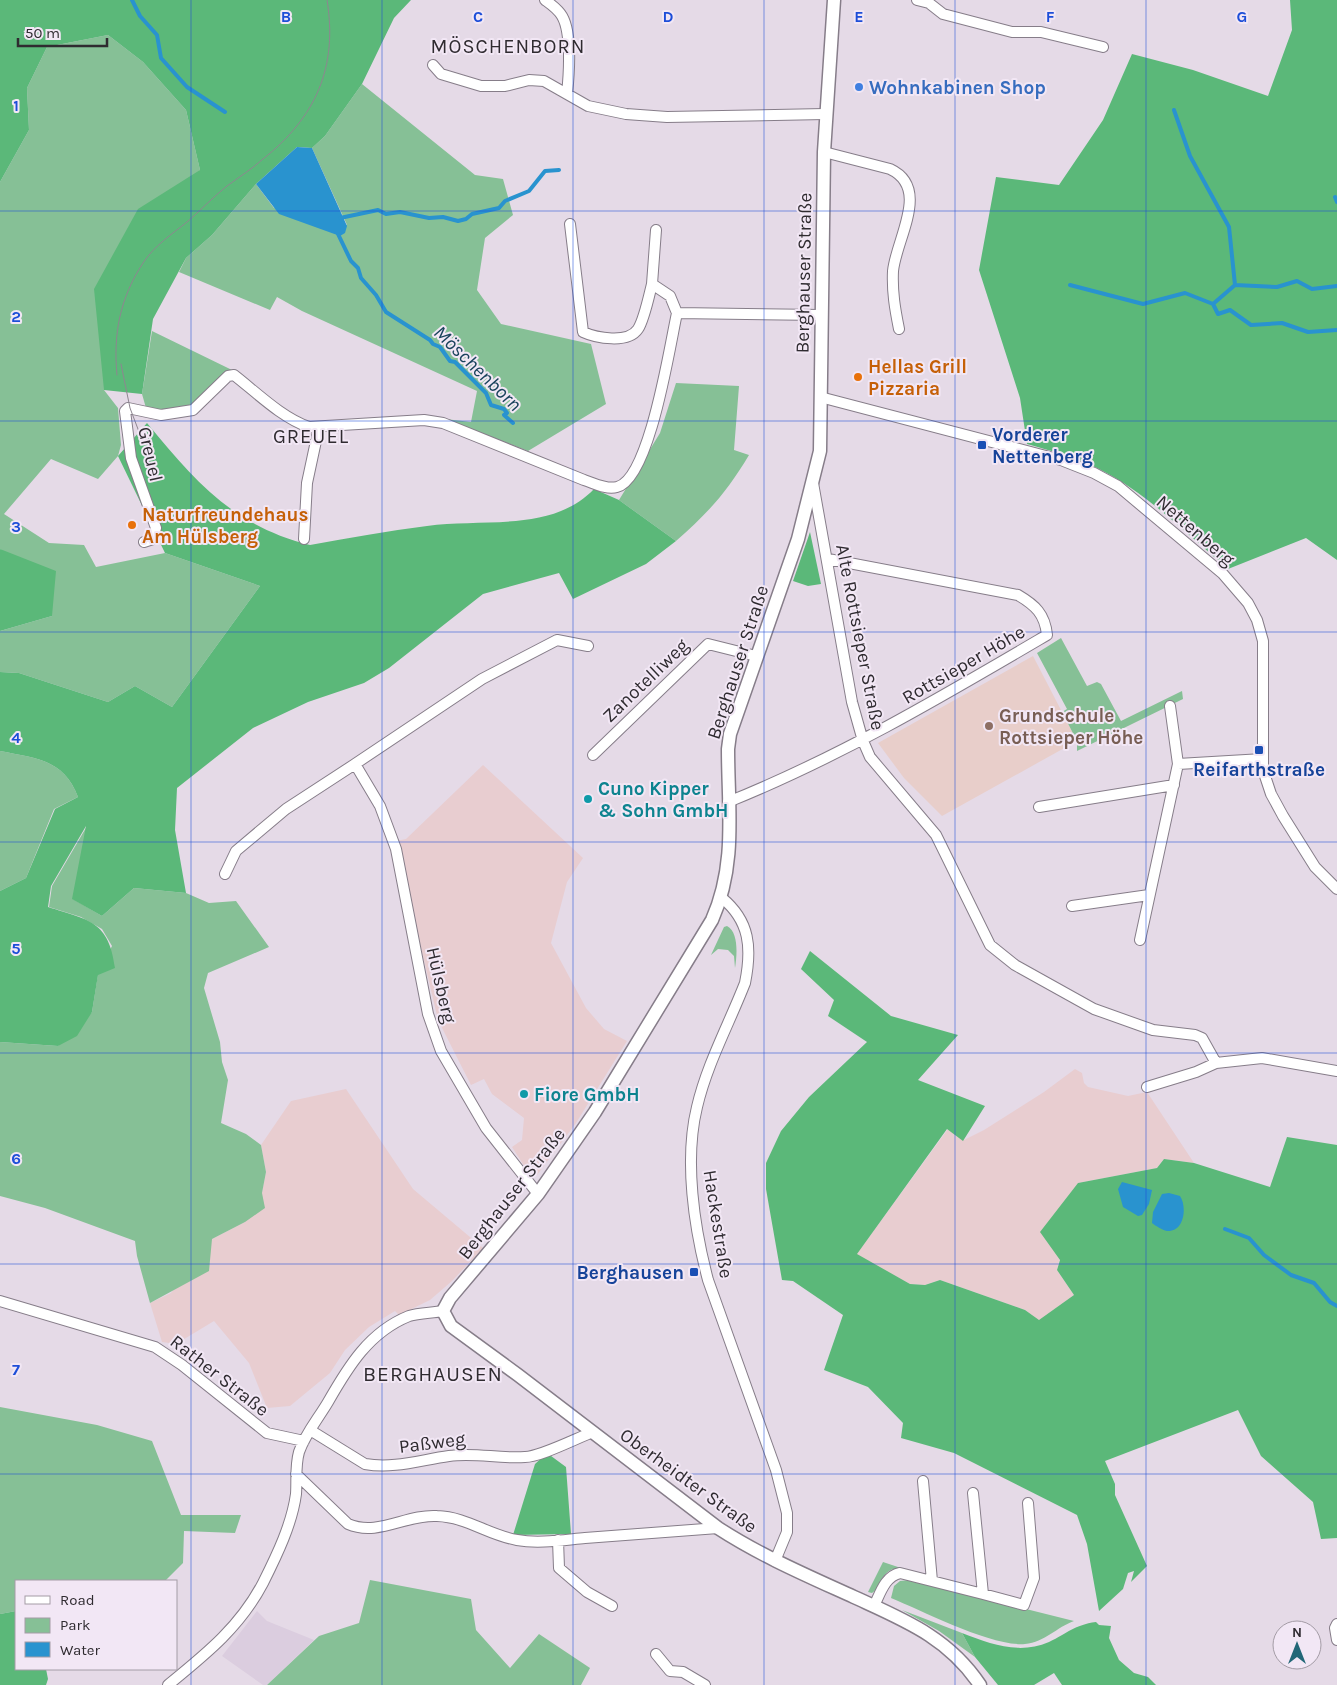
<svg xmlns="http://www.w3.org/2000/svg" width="1337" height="1685" viewBox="0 0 1337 1685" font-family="Karla,sans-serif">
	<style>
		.built { fill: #dbcddf }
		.industrial { fill: #e8cdd0 }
		.education { fill: #e8ceca }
		.green { fill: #86c096 }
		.forest { fill: #5bb879 }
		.water { fill: #2993cf }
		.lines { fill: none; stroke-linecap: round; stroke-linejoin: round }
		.stream { stroke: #2993cf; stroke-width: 4 }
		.minor-casing { stroke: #867d89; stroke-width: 12 }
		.tertiary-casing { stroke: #867d89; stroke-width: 15 }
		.minor { stroke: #fff; stroke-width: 10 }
		.tertiary { stroke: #fff; stroke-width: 12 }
		.tram { stroke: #8e8690; stroke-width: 1 }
		.grid { fill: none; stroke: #1d4ed8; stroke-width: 1; stroke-opacity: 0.55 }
		.shop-dot { fill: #3f7fe0; stroke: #f2e7f5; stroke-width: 2 }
		.food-dot { fill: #e8710a; stroke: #f2e7f5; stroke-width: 2 }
		.transit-dot { fill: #1a4fb4; stroke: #f2e7f5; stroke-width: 2 }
		.education-dot { fill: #8d6e63; stroke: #f2e7f5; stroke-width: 2 }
		.culture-dot { fill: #0f9aa8; stroke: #f2e7f5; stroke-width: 2 }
		.labels { text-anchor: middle; stroke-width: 4; stroke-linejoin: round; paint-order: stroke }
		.shop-label { font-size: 19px; font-weight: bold; fill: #366cbe; stroke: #f2e7f5; text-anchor: start }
		.street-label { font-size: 19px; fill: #2f2b30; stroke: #f2e7f5 }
		.food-label { font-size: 19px; font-weight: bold; fill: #c56008; stroke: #f2e7f5; text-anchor: start }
		.transit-label { font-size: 19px; font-weight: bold; fill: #164399; stroke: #f2e7f5; text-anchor: start }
		.education-label { font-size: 19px; font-weight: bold; fill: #785e54; stroke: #f2e7f5; text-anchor: start }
		.culture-label { font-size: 19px; font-weight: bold; fill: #0d838f; stroke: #f2e7f5; text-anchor: start }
		.neighbourhood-label { font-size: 20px; letter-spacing: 1px; fill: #2f2b30; stroke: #f2e7f5 }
		.water-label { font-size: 20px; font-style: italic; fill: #1a435c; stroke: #f2e7f5 }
		.quarter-label { font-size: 21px; letter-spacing: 1px; fill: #2f2b30; stroke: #f2e7f5 }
		.grid-label { font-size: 16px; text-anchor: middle; font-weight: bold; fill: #1d4ed8; stroke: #f2e7f5; stroke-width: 4; stroke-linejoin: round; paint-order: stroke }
	</style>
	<rect width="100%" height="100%" fill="#e5dae7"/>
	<!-- built -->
	<path class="built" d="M257 1611 267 1621 314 1640 267 1685H263L222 1656Z"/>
	<!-- industrial -->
	<path class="industrial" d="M483 765 583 858 567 882 551 943 586 1008 604 1029 627 1041 576 1123 537 1175H530L512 1147 522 1140 524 1118 492 1094 484 1079 471 1085 438 1020 396 841 406 839Z
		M1075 1069 1082 1073 1084 1083 1088 1087 1128 1096 1147 1092 1194 1163 1164 1159 1157 1168 1078 1183 1057 1270 1074 1295 1039 1321 1025 1310 940 1280 925 1285 910 1284 856 1255 948 1129 964 1140 984 1130 1044 1092Z
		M346 1089 413 1189 483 1248 452 1281 430 1300 399 1315 395 1311 369 1327 345 1350 330 1373 290 1406 267 1408 249 1363 214 1321 176 1344 162 1342 150 1303 171 1293 212 1239 245 1222 262 1193 266 1172 261 1145 291 1101Z"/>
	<!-- education -->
	<path class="education" d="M1033 656 1077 741 942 816 904 778 878 743Z"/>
	<!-- green -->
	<path class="green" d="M108 35 143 62 186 110 200 170 104 390 118 408 121 445 118 456 98 479 51 459 4 514 49 543 84 545 96 567 165 553 260 586 172 707 135 686 108 702 19 673 0 672V631L52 616 6 553 0 549V182L29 130 27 88 47 47Z
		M362 84 475 175 503 179 513 215 485 238 477 290 501 324 591 344 606 404 528 451 445 419 471 422 477 391 302 311 277 297 270 310 179 272 186 258 212 235 256 184 274 208 347 225 312 148 325 136Z
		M152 331 232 370C202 400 192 416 146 408L142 394Z
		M676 383 739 386 734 450 749 455C727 492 708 513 676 541L619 500 660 433Z
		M1061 638 1087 686 1097 682 1101 684 1121 721 1182 691 1183 699 1077 751V741L1062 712 1067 709 1037 653Z
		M0 751C35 758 64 759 78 797L54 809 26 878 0 891Z
		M87 826 73 899 102 916 134 888 186 893 209 903 236 901 269 947 208 973 204 988 220 1042 222 1062 228 1080 221 1123 246 1134 261 1145 266 1172 262 1193 265 1208 245 1222 212 1239 209 1271 150 1303 137 1256 135 1241 45 1208 0 1196V1042L58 1046 92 1012 98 974 112 946 102 929 81 917 49 907 52 886Z
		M727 926C739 932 737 956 735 968L734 956 728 950 718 949 711 955 724 927Z
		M0 1407 97 1425 152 1441 181 1515H241L235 1533 184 1531 183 1563 165 1581H16V1611L0 1614Z
		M883 1562 916 1573 893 1569C880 1574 882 1586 872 1593L868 1592Z
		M370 1580 471 1599 476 1630 510 1668 539 1634 590 1668 581 1685H267L319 1636 359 1623Z
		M910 1580 1074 1621C1057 1627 1045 1642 1025 1644 992 1647 923 1611 891 1598L894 1586 900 1581Z
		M902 1610 962 1633 975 1657 939 1631Z"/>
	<!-- forest -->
	<path class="forest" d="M0 0H411L394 18 362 84 325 136 312 148 297 147 256 184 212 235 186 258 153 319 142 394 104 390 94 289 138 209 200 170 186 110 143 62 108 35 47 47 27 88 29 130 0 182Z
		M1290 0H1337V560L1306 538 1228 569C1187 534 1147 493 1099 469 1076 457 1051 451 1027 444L1020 398 979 270 996 177 1059 185 1103 120 1132 54 1193 70 1268 96 1292 30Z
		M147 423C195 481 233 526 310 545 349 538 388 531 427 526 482 518 552 533 594 489L619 500 676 541 646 564 573 599 559 573 483 594 389 668 364 683 308 702 253 728 177 788 175 830 186 893 134 888 102 916 72 899 86 826 51 886 48 907C89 920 109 921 115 968L98 975 92 1012 77 1036 58 1046 0 1042V891L26 878 55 809 78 797C64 759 35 758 0 751V672L19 673 108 702 135 686 172 707 260 586 165 553 118 456Z
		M810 532 821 584 808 586 793 581Z
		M0 549 56 571 52 616 0 631Z
		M810 951 891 1016 958 1035 918 1080 985 1106 963 1141 947 1129 857 1254 910 1284 925 1285 940 1280 1025 1310 1039 1320 1074 1295 1057 1270 1060 1260 1040 1232 1078 1183 1157 1168 1164 1159 1194 1163 1270 1187 1287 1137 1337 1145V1538L1321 1539 1313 1502 1261 1456 1238 1410 1105 1461 1115 1484V1495L1147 1566 1131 1582 1134 1571 1128 1573 1123 1589 1099 1611 1087 1544 1077 1515 954 1453 901 1438 903 1423 868 1387 824 1370 843 1315 793 1281 782 1280 766 1189V1163L781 1131 809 1097 867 1042 828 1016 834 1000 801 969Z
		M547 1453 566 1467 571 1534 513 1535 535 1464Z
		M16 1611V1669H46L48 1679 46 1685H0V1614Z
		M1096 1622 1099 1625 1111 1626 1109 1638 1119 1660 1134 1673 1148 1677 1156 1685H1062L1054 1673 1034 1685H998L975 1657 962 1633C991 1644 1019 1655 1049 1642 1068 1633 1074 1625 1096 1622Z"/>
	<!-- water -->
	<path class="water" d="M297 147 312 148 347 226 345 233 340 236 279 214 256 184Z
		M1122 1182 1152 1190 1149 1204 1142 1215 1138 1216 1123 1207 1118 1189Z
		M1169 1193 1180 1196C1187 1206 1185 1232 1167 1231 1162 1230 1156 1226 1152 1223L1153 1212 1162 1194Z"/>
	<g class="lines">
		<!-- stream -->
		<path class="stream" d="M132 0 140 16 157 35 161 58 187 87 225 112
			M1174 110 1190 156 1229 227 1235 285
			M1335 197 1337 202
			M340 218 378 210 386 214 400 212 429 218 443 217 458 221 466 219 472 214 499 208 505 201 529 191 545 171 559 170
			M338 234 351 261 358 268 361 278 376 295 386 312 430 340 433 344 440 347 450 361 455 362 486 393 491 405 504 409 507 413 504 415 513 423
			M1070 285 1143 304 1185 293 1213 304 1235 285 1277 287 1297 281 1312 289 1337 286
			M1213 304 1218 314 1230 310 1251 325 1282 323 1308 332 1337 330
			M1225 1229 1249 1238 1264 1255 1291 1275 1314 1283 1330 1302 1337 1306"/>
		<!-- minor casing -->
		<g class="minor-casing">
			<path id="minor" d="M545 0C552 5 558 9 562 16 572 33 569 75 567 94
				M917 0 929 3 943 14 1012 32H1041L1103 47
				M433 65 441 74 481 86H505L529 80 544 81 588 106 626 114 667 117 825 114
				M824 152 890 169C931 188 896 239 893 271 892 292 895 309 899 329
				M570 224 583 332C596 338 628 344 638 329 644 320 649 296 652 284
				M656 230 652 284 670 296 677 313
				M820 397 1061 460 1094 473 1118 486 1223 574 1248 603 1257 620 1263 641V770L1271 794 1283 816 1315 867 1337 889
				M813 483 852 702 863 741 870 757 936 835 990 945 1015 965 1094 1009 1153 1030 1195 1035 1202 1038 1216 1063
				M304 539 307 483 319 427
				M144 542 153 539 156 528 131 458 125 411 128 408 161 415 193 410 228 376 234 375C256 392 282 418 309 427L424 420 443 423 584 480C594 483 606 490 617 487 650 479 670 344 677 313L821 315
				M1170 706 1178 764
				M593 755 708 644 756 656
				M728 802C840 757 943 696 1047 635 1045 614 1035 605 1018 595L828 559
				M1039 807 1174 785
				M225 874 236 851 286 809 355 764
				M722 898C750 921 752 948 745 983 729 1024 707 1064 697 1107 684 1160 694 1227 708 1280L776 1470 787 1513V1532L775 1561
				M1072 906 1149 895
				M1140 940 1178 764 1263 759
				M1147 1087 1196 1072 1216 1063 1262 1058 1337 1071
				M538 1194 486 1128 441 1051 428 1014 396 849 380 806 355 764 482 679 557 640 588 646
				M0 1301 155 1347 182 1365 267 1433 304 1441
				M310 1430 365 1464C394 1469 420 1460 449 1456 474 1452 499 1459 525 1457 540 1457 577 1438 593 1432
				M296 1474 348 1524C378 1537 406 1514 437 1516 467 1517 488 1535 517 1540 538 1544 563 1540 585 1538 629 1535 674 1531 718 1528
				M923 1481 932 1581
				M558 1540 559 1568 587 1592 612 1606
				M983 1594 1024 1605 1034 1578 1028 1503
				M874 1606C880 1594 885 1576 900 1573L983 1594 973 1493
				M1337 1624 1335 1628 1337 1640
				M656 1654 670 1671 683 1672 705 1685
				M168 1685C206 1654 240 1627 263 1583 277 1555 292 1524 296 1494 297 1480 295 1466 299 1452 305 1434 318 1419 328 1402 348 1367 369 1332 409 1316 419 1313 432 1313 443 1311"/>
		</g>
		<!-- tertiary casing -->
		<g class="tertiary-casing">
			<path id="tertiary" d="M834 0 824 152 820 451 798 539 730 734 728 749C728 808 737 864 712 920L595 1112 538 1194 450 1298 443 1311 451 1326 518 1375 718 1528C761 1556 808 1576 854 1597 904 1620 948 1637 980 1685"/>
		</g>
		<!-- minor -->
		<use href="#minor" class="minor"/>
		<!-- tertiary -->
		<use href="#tertiary" class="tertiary"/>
		<!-- tram -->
		<path class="tram" d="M121 364 130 408 141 437
			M117 375C113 334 120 298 143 263 154 246 172 234 187 222 201 210 213 197 227 186 239 177 252 169 263 159 316 117 338 67 327 0"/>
	</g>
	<!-- grid -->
	<path class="grid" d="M191 0V1685M382 0V1685M573 0V1685M764 0V1685M955 0V1685M1146 0V1685M0 211H1337M0 421H1337M0 632H1337M0 842H1337M0 1053H1337M0 1264H1337M0 1474H1337"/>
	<!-- markers -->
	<circle class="shop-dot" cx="859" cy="87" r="5"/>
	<g class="food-dot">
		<circle cx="858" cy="377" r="5"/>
		<circle cx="132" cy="525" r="5"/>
	</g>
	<g class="transit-dot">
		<rect x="977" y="440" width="10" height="10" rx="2.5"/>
		<rect x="1254" y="745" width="10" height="10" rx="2.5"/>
		<rect x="689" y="1267" width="10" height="10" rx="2.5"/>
	</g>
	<circle class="education-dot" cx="989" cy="726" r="5"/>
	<g class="culture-dot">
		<circle cx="588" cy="799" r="5"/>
		<circle cx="524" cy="1094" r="5"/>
	</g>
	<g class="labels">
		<!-- shop labels -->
		<g class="shop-label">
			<text x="869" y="94">Wohnkabinen Shop</text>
		</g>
		<!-- street labels -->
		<g class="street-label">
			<text transform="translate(803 273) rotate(-89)" y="7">Berghauser Straße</text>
			<text transform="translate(151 454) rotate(77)" y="7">Greuel</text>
			<text transform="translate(1196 530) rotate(41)" y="7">Nettenberg</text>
			<text transform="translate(861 637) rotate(79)" y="7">Alte Rottsieper Straße</text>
			<text transform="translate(737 662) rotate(-72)" y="7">Berghauser Straße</text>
			<text transform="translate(963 664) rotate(-30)" y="7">Rottsieper Höhe</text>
			<text transform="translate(645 680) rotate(-44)" y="7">Zanotelliweg</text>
			<text transform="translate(442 985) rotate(77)" y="7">Hülsberg</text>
			<text transform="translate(511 1193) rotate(-52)" y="7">Berghauser Straße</text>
			<text transform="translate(719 1224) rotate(81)" y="7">Hackestraße</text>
			<text transform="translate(220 1375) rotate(38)" y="7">Rather Straße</text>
			<text transform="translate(432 1442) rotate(-7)" y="7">Paßweg</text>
			<text transform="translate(689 1480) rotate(36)" y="7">Oberheidter Straße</text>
		</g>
		<!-- food labels -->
		<g class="food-label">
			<text x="868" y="373">Hellas Grill<tspan x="868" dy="22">Pizzaria</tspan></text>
			<text x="142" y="521">Naturfreundehaus<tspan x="142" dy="22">Am Hülsberg</tspan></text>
		</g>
		<!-- transit labels -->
		<g class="transit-label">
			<text x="992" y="441">Vorderer<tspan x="992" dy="22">Nettenberg</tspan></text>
			<text x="1259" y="776" text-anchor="middle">Reifarthstraße</text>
			<text x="684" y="1279" text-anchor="end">Berghausen</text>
		</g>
		<!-- education labels -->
		<g class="education-label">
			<text x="999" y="722">Grundschule<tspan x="999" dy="22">Rottsieper Höhe</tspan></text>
		</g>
		<!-- culture labels -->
		<g class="culture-label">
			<text x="598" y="795">Cuno Kipper<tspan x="598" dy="22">&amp; Sohn GmbH</tspan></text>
			<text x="534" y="1101">Fiore GmbH</text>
		</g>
		<!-- neighbourhood labels -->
		<g class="neighbourhood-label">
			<text x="508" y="53">MÖSCHENBORN</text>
			<text x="311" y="443">GREUEL</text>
		</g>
		<!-- water labels -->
		<g class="water-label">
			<text transform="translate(478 368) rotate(44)" y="7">Möschenborn</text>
		</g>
		<!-- quarter labels -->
		<g class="quarter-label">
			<text x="433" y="1381">BERGHAUSEN</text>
		</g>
	</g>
	<g class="grid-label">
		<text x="286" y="22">B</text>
		<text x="478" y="22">C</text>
		<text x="668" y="22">D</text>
		<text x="859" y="22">E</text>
		<text x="1050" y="22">F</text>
		<text x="1242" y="22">G</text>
		<text x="16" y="111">1</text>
		<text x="16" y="322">2</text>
		<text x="16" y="532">3</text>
		<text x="16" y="743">4</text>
		<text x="16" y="954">5</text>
		<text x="16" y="1164">6</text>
		<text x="16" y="1375">7</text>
	</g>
	<!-- legend -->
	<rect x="15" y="1580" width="162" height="90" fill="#f2e7f5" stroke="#a49ca6"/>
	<rect x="25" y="1596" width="25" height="8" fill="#ffffff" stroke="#a49ca6"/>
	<text x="60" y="1605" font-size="15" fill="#2f2b30">Road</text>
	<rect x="25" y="1618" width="25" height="15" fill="#86c096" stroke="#a49ca6"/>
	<text x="60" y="1630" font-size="15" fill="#2f2b30">Park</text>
	<rect x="25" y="1642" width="25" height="15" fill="#2993cf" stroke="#a49ca6"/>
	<text x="60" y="1655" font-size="15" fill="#2f2b30">Water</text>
	<!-- north arrow -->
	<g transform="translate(1297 1645)"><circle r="24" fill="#f2e7f5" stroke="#a49ca6"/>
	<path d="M0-4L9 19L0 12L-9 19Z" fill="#226777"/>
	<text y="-8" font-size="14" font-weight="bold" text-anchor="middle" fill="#2f2b30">N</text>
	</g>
	<!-- scale -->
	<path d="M18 38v8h89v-8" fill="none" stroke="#2f2b30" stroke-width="2.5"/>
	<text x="25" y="38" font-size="15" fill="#2f2b30" stroke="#f2e7f5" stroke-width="4" paint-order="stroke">50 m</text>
</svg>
